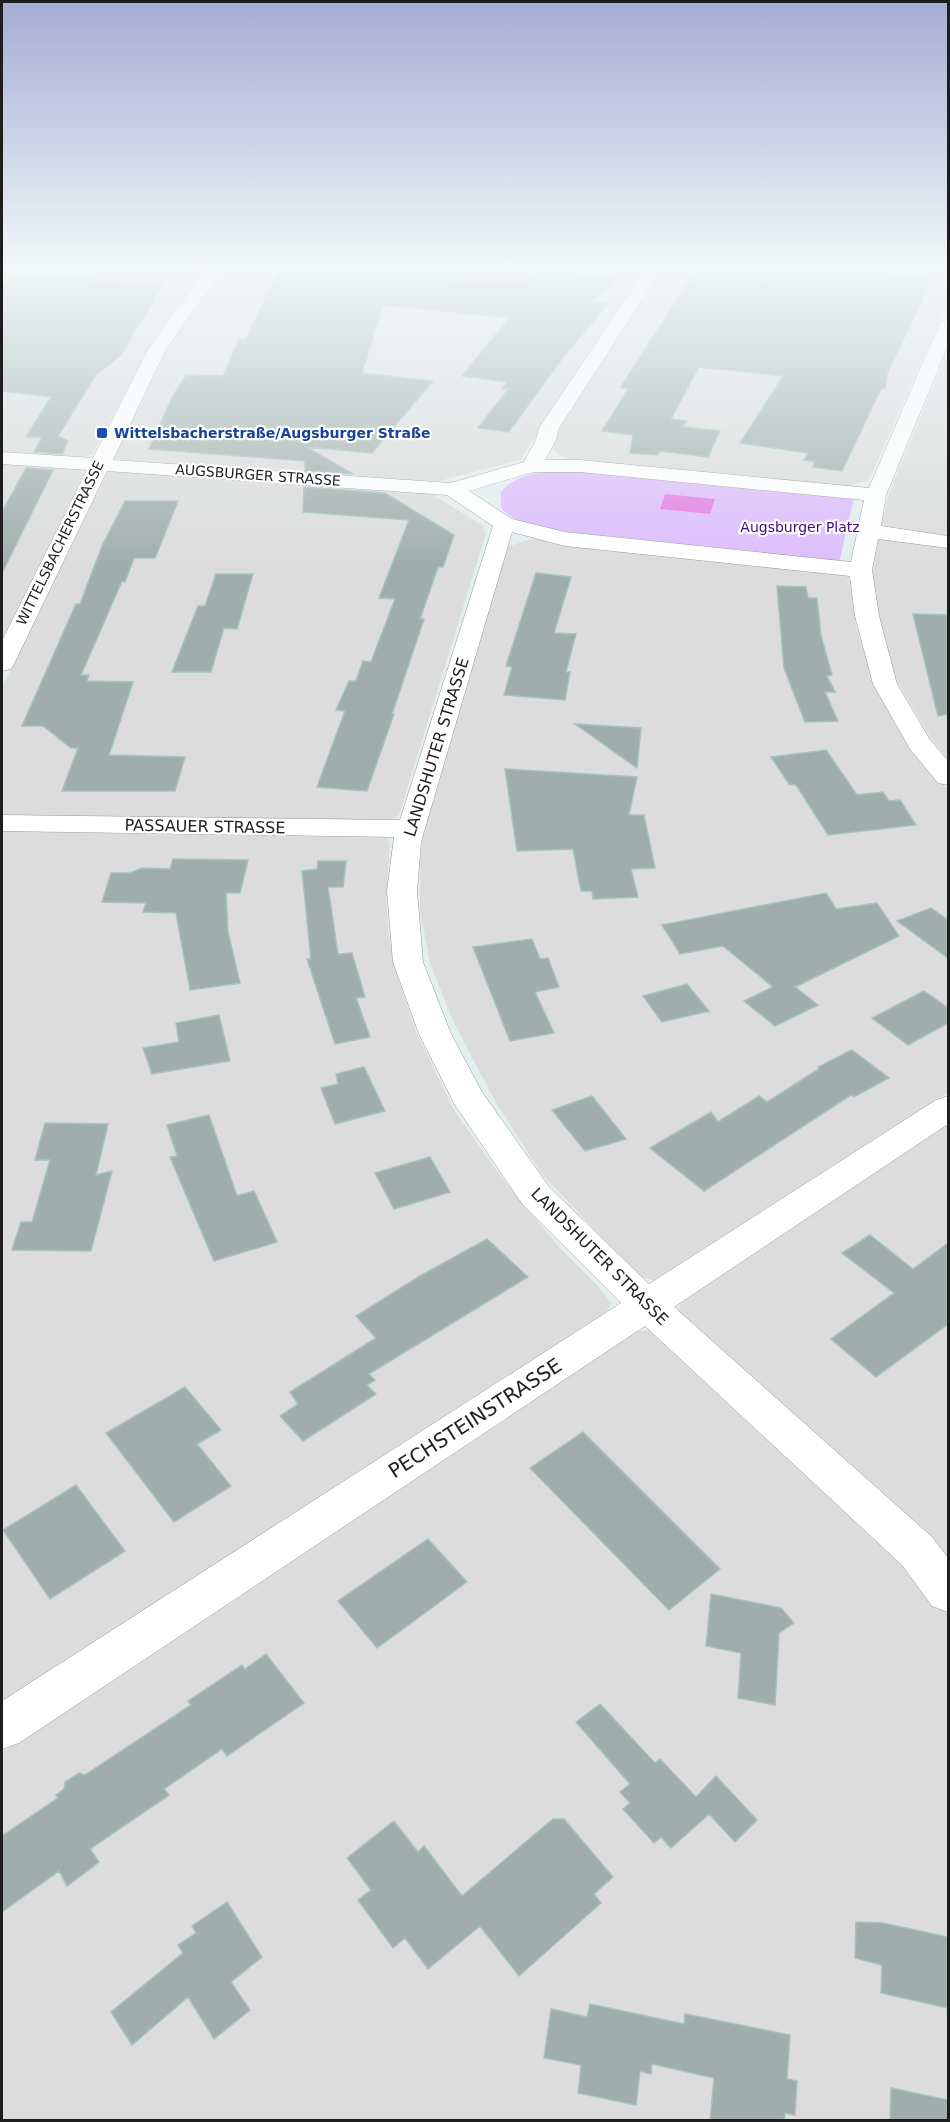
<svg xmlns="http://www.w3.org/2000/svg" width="950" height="2122" viewBox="0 0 950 2122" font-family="'DejaVu Sans',sans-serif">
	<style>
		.residential { fill: #dbdcdb }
		.park { fill: #ddbdfc }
		.pitch { fill: #e37ddf }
		.building { fill: #9faeac; stroke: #a5c2be; stroke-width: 1.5 }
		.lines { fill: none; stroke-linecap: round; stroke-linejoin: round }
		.minor-casing { stroke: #959595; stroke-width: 1 }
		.minor { fill: #fff; fill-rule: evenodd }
		.transit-dot { fill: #1a4fb4; stroke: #fff; stroke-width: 2 }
		.labels { text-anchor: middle; stroke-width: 4.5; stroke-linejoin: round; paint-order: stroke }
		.far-transit-label { font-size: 14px; font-weight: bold; fill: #164399; stroke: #fff; text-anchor: start }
		.far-street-label { font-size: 14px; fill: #1e1e1e; stroke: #fff }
		.far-park-label { font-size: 14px; fill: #440681; stroke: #fff }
		.street-label { font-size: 16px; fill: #1e1e1e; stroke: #fff }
		.near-street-label { font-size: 20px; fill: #1e1e1e; stroke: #fff }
	</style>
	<rect width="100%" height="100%" fill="#e3eeef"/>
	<!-- residential -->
	<path class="residential" d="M2 269H207L155 336 92 455 75 458 2 454Z
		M223 269H649L520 460 435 482 112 459 174 335Z
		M658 269H948V302L869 480 844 488 570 461 553 450 550 436Z
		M948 350V537L881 527 888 496Z
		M2 462 66 465 80 469 84 474 2 639Z
		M106 470 428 492 482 525 486 533 399 815 395 818 380 822 2 816V689Z
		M534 538 845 574 849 577 857 630 874 684 906 740 948 790V1092L654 1280 641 1277 629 1266 541 1173 495 1101 454 1023 430 963 420 910V863L424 826 507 547Z
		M878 538 948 546V759L932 740 897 681 881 630 873 577Z
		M2 831 386 838 390 843 386 901 389 938 402 991 417 1034 455 1112 499 1174 558 1246 600 1288 611 1303 607 1311 2 1705Z
		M948 1124V1572L929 1546 679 1312 681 1301Z
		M650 1330 921 1575 948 1613V2120H2V1752L629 1335 637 1331Z"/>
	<!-- park -->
	<path class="park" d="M569 470 854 498 839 563 567 536C546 530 515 526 501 507V492C518 472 546 471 569 470Z"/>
	<!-- pitch -->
	<path class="pitch" d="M665 494 715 499 710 514 660 509Z"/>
	<!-- building -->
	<path class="building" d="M279 269H437L434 279 527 281 541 269H550L619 278 592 302 609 303 564 356 509 432 478 428 508 389H502L507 382 462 376 509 318 383 305 362 373 433 381 372 453 307 447 353 474 305 471V461L149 449 171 399 186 375 223 376 239 339H246Z
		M697 269H855L932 277 922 293H926L888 371 885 388 881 389 842 471 812 467 815 462 804 460 808 453 740 443 783 376 699 367 671 419 686 421 683 427 720 431 708 457 660 451 658 455 630 453 633 435 602 431 628 389 620 388Z
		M18 273 163 285 121 355 96 375 58 436 68 441 62 454 34 452 42 437H26L51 397 2 391V285Z
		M26 468 53 470 2 573V512Z
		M304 487 385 493 454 535 443 567H438L420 619H424L392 714H394L367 791 317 787 345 711 336 710 349 681H356L363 661 371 662 395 599 379 598 409 520 303 512Z
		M125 501H178L155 558H134L125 582 122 581 81 675H89L87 681 133 682 109 755 185 757 175 791H62L78 748H71L43 726H22L76 604H80L102 546Z
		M536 573 571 577 554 633 576 634 566 672H570L565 700 504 695 512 667 506 666Z
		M216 574H253L237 629 224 628 211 672H172L198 606H205Z
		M777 586 806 587 808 598H817L821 636 832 675 827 676 835 692H825L838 721 805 722 784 668Z
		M913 614 948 615V714L938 716Z
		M575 724 641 728 637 768Z
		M826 750 857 795 883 792 889 801 900 800 916 825 828 835 796 785 789 784 771 757Z
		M505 769 637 777 629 815H644L655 868 631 869 638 897 593 899 592 891H581L573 849 517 851Z
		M173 859 248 860 240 893H226L228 932 240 983 190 990 176 913 143 912 146 903 102 902 111 873H130L142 868 170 869Z
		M318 861H346L343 887H328L338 954 352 953 365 997 356 998 370 1037 335 1044 307 959H311L302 871 317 869Z
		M826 893 836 909 877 903 899 936 795 987 818 1005 775 1026 744 1001 773 987 723 946 680 954 662 925Z
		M931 908 948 920V958L897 921Z
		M532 939 540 959 548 958 559 987 535 992 554 1033 510 1041 473 947Z
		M687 984 709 1011 662 1022 643 996Z
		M924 991 948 1008V1023L908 1045 872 1018Z
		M219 1015 230 1061 152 1074 143 1048 179 1042 176 1023Z
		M852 1050 889 1078 854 1097 851 1095 704 1191 650 1148 711 1112 718 1122 759 1096 767 1102 819 1069 818 1067Z
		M364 1067 385 1111 335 1124 321 1088 338 1084 336 1074Z
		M592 1096 626 1139 585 1151 552 1110Z
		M209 1115 237 1196 254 1191 277 1242 214 1261 170 1157 177 1156 167 1125Z
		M45 1123 108 1124 96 1175 112 1171 91 1251 12 1250 21 1222H32L50 1160H35Z
		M430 1157 450 1192 394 1209 375 1173Z
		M870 1235 913 1269 948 1243V1324L876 1377 831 1339 894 1293 842 1253Z
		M487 1239 528 1277 369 1374 375 1380 367 1385 376 1394 303 1441 280 1416 298 1404 290 1392 376 1338 356 1316 420 1276Z
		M185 1387 221 1430 197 1444 231 1486 174 1522 106 1433Z
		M583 1432 720 1569 669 1610 530 1468Z
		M76 1485 125 1551 50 1599 3 1530Z
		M428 1539 467 1582 377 1648 338 1601Z
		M711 1594 781 1608 794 1623 779 1633 775 1705 738 1698 741 1653 706 1646Z
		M266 1654 304 1703 227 1756 222 1749 164 1789 169 1795 90 1849 99 1862 67 1886 59 1871 2 1912V1836L58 1798 56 1795 64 1789 65 1782 79 1773 85 1775 191 1705 188 1701 242 1665 245 1669Z
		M600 1704 655 1763 660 1759 696 1797 716 1776 757 1820 735 1842 709 1814 671 1848 661 1837 654 1843 623 1809 630 1803 620 1792 630 1784 576 1722Z
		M553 1819H564L613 1877 594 1894 601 1903 519 1976 480 1926 428 1969 405 1938 393 1948 358 1900 371 1890 347 1858 394 1821 418 1852 424 1846 462 1896Z
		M227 1902 262 1957 231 1982 250 2010 214 2039 188 1997 132 2045 111 2012 183 1953 178 1945 196 1933 192 1926Z
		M856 1922 883 1923 948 1937V2008L881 1993 882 1965 855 1958Z
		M590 2004 684 2024 685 2014 790 2035 787 2079 797 2081 795 2115 785 2113 784 2121H710L714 2078 652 2064 651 2074 640 2071 636 2105 578 2093 581 2065 544 2058 551 2009 587 2017Z
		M891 2088 948 2100V2121H890Z"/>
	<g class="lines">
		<!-- minor casing -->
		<g class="minor-casing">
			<path id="minor" d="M206 269H223L165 351 113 460 451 483 524 462 536 440 539 428 646 269H662L559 428 556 440 545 460H580L869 488 939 325 942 321 948 320V345L886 495 881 526 948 536V548L878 539 872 570 879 616 897 684 930 740 948 761V785L938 783 910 749 873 684 855 616 850 576 565 546 512 532 421 842 417 891 423 962 451 1034 482 1092 549 1187 649 1284 936 1100 948 1096V1124L674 1307 932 1537 948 1558V1612L932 1606 902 1565 645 1326 19 1743 2 1749V1701L621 1303 523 1205 455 1105 419 1034 393 962 387 891 394 837 2 831V815L400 820 493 526 447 495 107 471 14 664 11 669 2 671V641L87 470 2 464V452L93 458 147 351ZM533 472H580L864 500 851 562 565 532 512 519 469 491Z"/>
		</g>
		<!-- minor -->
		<use href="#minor" class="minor"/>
	</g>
	<!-- sky -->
	<linearGradient id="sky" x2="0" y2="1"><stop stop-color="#a4acd4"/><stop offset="0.47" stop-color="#f2f7f8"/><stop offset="1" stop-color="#f2f7f8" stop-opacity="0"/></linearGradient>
	<rect width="950" height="567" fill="url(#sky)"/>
	<!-- markers -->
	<rect class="transit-dot" x="96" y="427" width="12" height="12" rx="3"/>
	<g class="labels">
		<!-- far-transit labels -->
		<g class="far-transit-label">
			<text x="114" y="438">Wittelsbacherstraße/Augsburger Straße</text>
		</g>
		<!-- far-street labels -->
		<g class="far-street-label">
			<text transform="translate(258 475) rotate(4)" y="5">AUGSBURGER STRASSE</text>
			<text transform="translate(60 543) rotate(-64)" y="5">WITTELSBACHERSTRASSE</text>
		</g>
		<!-- far-park labels -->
		<g class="far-park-label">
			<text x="800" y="532">Augsburger Platz</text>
		</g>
		<!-- street labels -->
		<g class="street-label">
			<text transform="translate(436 747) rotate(-73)" y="6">LANDSHUTER STRASSE</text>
			<text transform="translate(205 826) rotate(1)" y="6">PASSAUER STRASSE</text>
			<text transform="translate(600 1256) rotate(45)" y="6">LANDSHUTER STRASSE</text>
		</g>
		<!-- near-street labels -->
		<g class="near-street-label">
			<text transform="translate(475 1418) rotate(-33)" y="7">PECHSTEINSTRASSE</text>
		</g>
	</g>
	<!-- border -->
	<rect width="950" height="2122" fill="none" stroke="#1e1e1e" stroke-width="6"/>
</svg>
